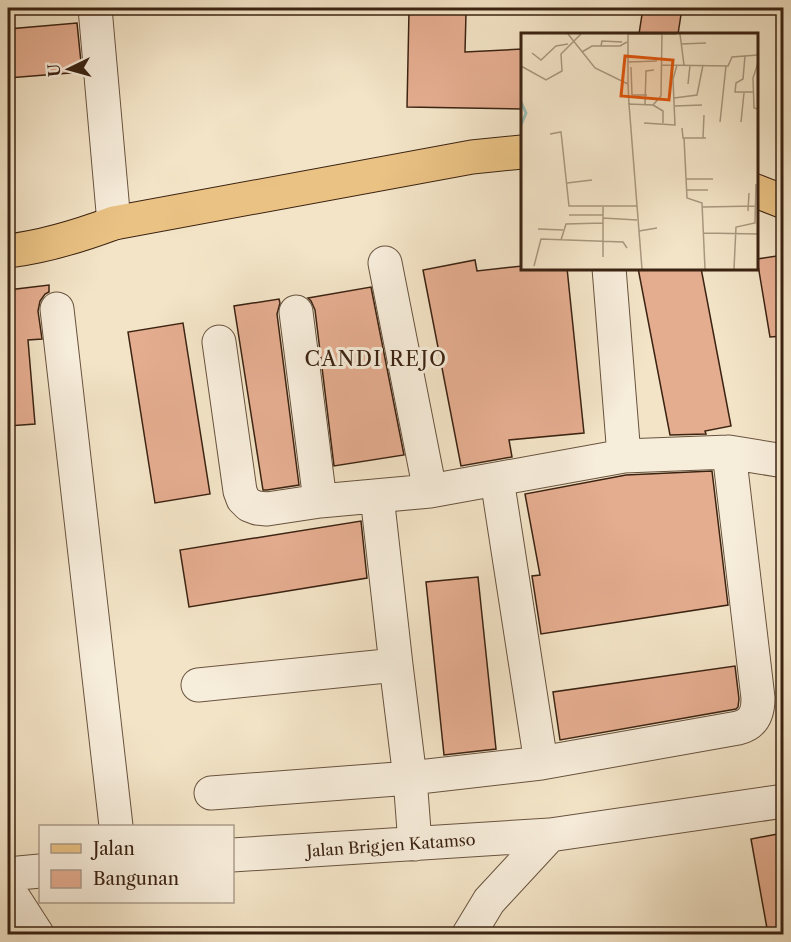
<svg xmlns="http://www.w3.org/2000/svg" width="791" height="942" viewBox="0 0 791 942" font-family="'Libre Caslon Text',serif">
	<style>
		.building { fill: #e5ad90; stroke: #3b2312; stroke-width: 1.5 }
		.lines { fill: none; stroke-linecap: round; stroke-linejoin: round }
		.minor-casing { stroke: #69533f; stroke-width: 35 }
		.major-casing { stroke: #3b2312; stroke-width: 35 }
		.minor { stroke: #f7eddb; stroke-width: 33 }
		.major { stroke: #eac284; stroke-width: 33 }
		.labels { text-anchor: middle; stroke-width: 6; stroke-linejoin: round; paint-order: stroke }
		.street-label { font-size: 16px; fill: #3b2312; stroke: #f7eddb }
		.quarter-label { font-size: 20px; letter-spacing: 1.5px; fill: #3b2312; stroke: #f7eddb }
		.inset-river { fill: none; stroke: #9bbeb7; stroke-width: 3 }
		.inset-road { fill: none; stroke: #a9977f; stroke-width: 1.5 }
		.view { fill: #df560c; fill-opacity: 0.15; stroke: #df560c; stroke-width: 3 }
		.inset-edge { fill: none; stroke: #3b2312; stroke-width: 3 }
	</style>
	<rect width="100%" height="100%" fill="#f3e4c7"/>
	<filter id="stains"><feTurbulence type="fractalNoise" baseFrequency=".00333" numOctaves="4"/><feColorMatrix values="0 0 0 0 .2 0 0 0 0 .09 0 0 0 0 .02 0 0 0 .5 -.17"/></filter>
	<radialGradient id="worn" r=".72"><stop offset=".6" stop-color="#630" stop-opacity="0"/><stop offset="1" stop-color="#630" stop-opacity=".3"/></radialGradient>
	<!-- building -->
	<path class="building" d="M643 8H682L678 34H639Z
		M409 11 466 13 465 52 522 49V109L407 107Z
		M77 23 82 72 8 78V29Z
		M783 255V336L770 337 757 259Z
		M475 260 477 271 522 266V268H567L584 433 509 440 512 457 461 466 423 270Z
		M638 268H701L731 426 705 431 706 434 670 435Z
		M49 285V292L45 294 40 301 38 311 42 339 28 340 35 424 8 426V290Z
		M371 287 404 455 334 466 315 310 311 301 308 298Z
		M279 299 280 303 277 314 299 485 267 490H263L234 306Z
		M183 323 210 494 155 503 128 332Z
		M712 471 728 605 541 634 532 576 540 575 525 494 626 475Z
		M361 521 367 578 189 607 180 550Z
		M478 577 496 749 444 755 426 582Z
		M735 666 739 699 738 707 736 709 560 740 553 692Z
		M783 833V934H768L751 839Z"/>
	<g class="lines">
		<!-- minor casing -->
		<g class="minor-casing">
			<path id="minor" d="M95 8 114 223
				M385 263 430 491
				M609 268 624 456
				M57 309 116 826
				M296 312 320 501
				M219 342 240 491 243 499 249 505 257 508 267 509 320 501 430 491 624 456 729 452 784 461
				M497 479 541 763
				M377 496 396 665 410 778 415 844
				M198 685 396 665
				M211 793 410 778 541 763 738 728C754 724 758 713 758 698L729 452
				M232 855 550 835
				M8 874 40 871
				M8 889 37 934
				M469 934 489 901 550 835 784 801"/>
		</g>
		<!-- major casing -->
		<g class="major-casing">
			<path id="major" d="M756 191 784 202
				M8 251C44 247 79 236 114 223L472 157 522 152"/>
		</g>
		<!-- minor -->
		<use href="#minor" class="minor"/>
		<!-- major -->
		<use href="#major" class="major"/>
	</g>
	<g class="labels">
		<!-- street labels -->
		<g class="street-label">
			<text transform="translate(391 845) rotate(-4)" y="6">Jalan Brigjen Katamso</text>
		</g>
		<!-- quarter labels -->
		<g class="quarter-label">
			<text x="376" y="366">CANDI REJO</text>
		</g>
	</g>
	<!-- overview -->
	<g transform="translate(521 33)">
		<rect width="237" height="237" fill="#f3e4c7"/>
		<path class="inset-river" d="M0 69 5 80 0 92"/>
		<path class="inset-road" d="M47 1 74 35 107 51 108 71M107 1V51M107 1H155M159 1 163 32M160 11 185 10M80 13 81 8 101 9M61 19 71 13H99L106 9M11 20 20 27 35 13 47 11M224 23 222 46 215 50 214 59H233M107 29 136 28M237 30 232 45 233 75 237 76M140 32 207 33 211 24 237 22M0 33 25 47 41 38 40 21 60 1M110 34 111 62H126M167 51 169 32M153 65 176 62 182 32M124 71 125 38 133 37M132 72 142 78V90M154 73 181 72M199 89 205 33M220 89 223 60M123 90 154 92 152 46 156 32M161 95 162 105H185M29 101 40 99 48 173H116M163 105 166 165 181 170 184 236M182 105 183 82M165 146H192M46 150 71 147M166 157H187M182 174 235 173M227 178 228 160M48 182H82M82 185 116 187M17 196 42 197M118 198 136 195M183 200 237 201M40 207 45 191 82 190M82 224V174M13 233 20 206 102 209 106 215M121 236 108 71 132 72 140 63 141 1M213 236 215 194 234 190 235 151"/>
		<path class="view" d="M104 23 152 27 148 67 100 63Z"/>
		<rect width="237" height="237" class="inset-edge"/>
	</g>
	<!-- margin -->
	<rect width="791" height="942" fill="none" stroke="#f3e4c7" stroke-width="30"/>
	<rect x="9" y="9" width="773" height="924" fill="none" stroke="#3b2312" stroke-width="3"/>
	<rect x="15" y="15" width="761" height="912" fill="none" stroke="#3b2312" stroke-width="1.5"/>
	<!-- legend -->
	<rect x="39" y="825" width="195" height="78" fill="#f7eddb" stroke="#ac9c8b" stroke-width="1.5"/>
	<rect x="51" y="844" width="30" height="9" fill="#eac284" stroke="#ac9c8b" stroke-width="1.5"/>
	<text x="93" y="855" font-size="18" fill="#3b2312">Jalan</text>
	<rect x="51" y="870" width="30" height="18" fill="#e5ad90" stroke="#ac9c8b" stroke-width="1.5"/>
	<text x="93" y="885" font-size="18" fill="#3b2312">Bangunan</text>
	<!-- north arrow -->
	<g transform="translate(69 69) rotate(265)" stroke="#f7eddb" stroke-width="4.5" paint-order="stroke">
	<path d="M0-4.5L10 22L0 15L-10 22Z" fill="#3b2312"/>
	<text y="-9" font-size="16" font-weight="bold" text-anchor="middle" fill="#3b2312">U</text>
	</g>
	<rect width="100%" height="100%" filter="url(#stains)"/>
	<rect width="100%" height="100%" fill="url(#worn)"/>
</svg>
